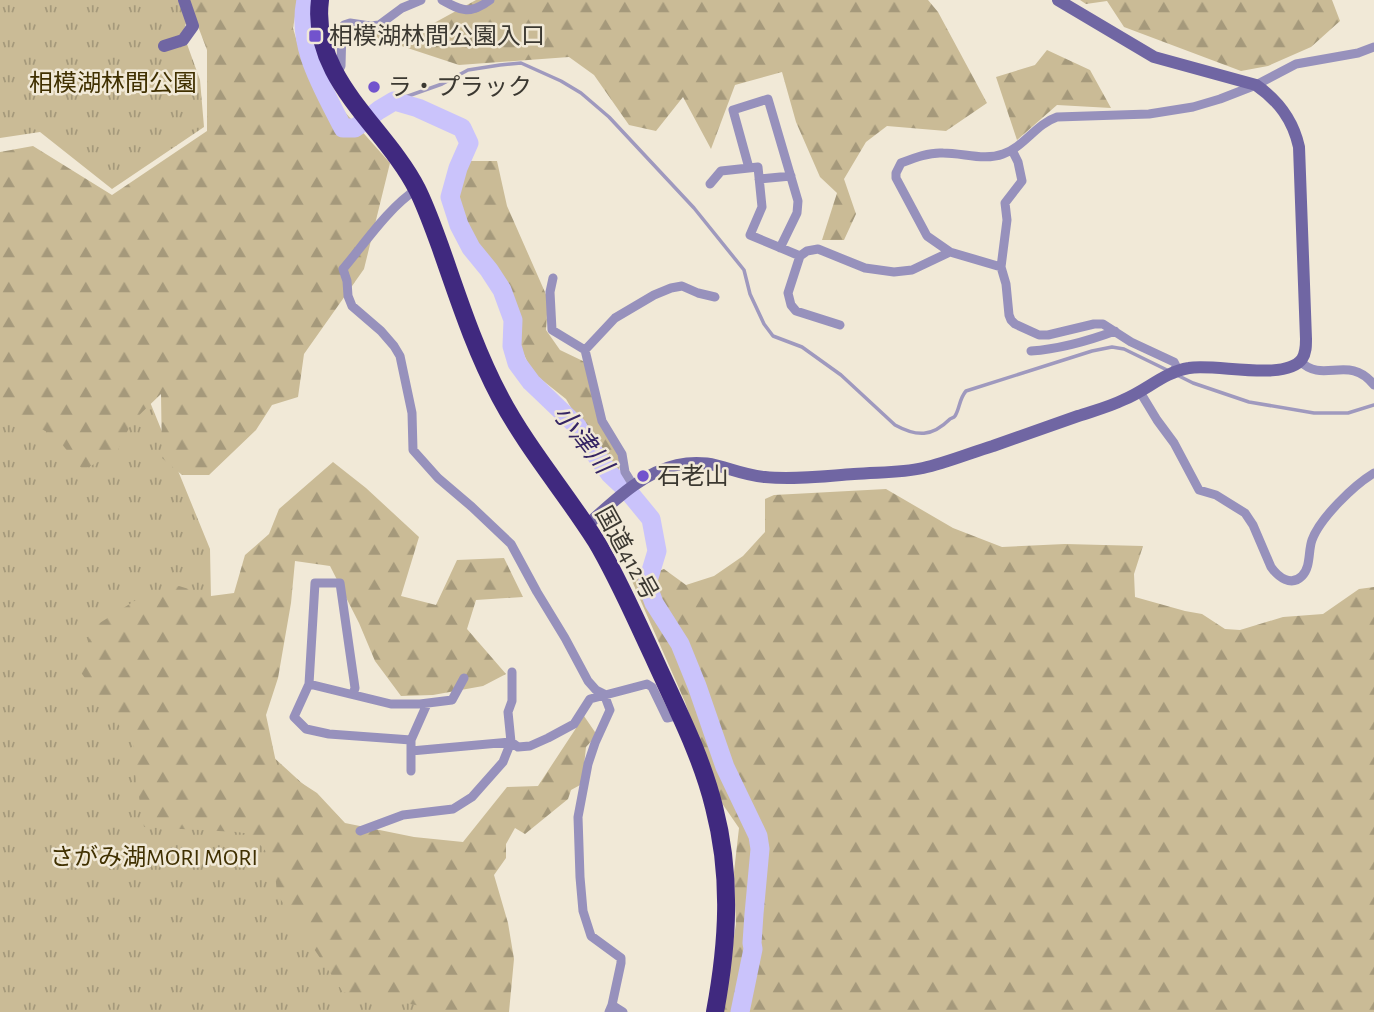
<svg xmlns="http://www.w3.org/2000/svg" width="1374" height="1012" viewBox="0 0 1374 1012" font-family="'Alegreya Sans','Noto Sans JP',sans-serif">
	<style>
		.grass { fill: url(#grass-tufts) }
		.forest { fill: url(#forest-firs) }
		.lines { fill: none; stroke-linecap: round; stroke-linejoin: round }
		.stream { stroke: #9f99be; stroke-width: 3.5 }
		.river { stroke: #cac3fb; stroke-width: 19 }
		.street { stroke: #9791bc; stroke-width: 9 }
		.secondary { stroke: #7066a3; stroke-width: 12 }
		.highway { stroke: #40297f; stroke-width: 18 }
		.poi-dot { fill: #7253cd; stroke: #f1e9d7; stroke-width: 2.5 }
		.labels { text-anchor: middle; stroke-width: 5; stroke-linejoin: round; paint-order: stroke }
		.poi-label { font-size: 24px; fill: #3b3831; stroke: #f1e9d7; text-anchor: start }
		.park-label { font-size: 24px; fill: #403001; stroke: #f1e9d7 }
		.street-label { font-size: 24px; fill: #3b3831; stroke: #f1e9d7 }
		.water-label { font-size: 26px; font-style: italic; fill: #352564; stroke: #f1e9d7 }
	</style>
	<defs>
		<pattern id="grass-tufts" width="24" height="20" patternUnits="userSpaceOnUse" patternTransform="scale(1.75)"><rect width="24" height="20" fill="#cabb96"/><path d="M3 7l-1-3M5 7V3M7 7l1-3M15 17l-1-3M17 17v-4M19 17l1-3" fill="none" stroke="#a5997b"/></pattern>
		<pattern id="forest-firs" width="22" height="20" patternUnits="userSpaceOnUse" patternTransform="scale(1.75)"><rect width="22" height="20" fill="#cabb96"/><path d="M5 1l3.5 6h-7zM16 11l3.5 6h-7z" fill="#a5997b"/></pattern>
	</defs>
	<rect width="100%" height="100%" fill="#f1e9d7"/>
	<!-- grass -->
	<path class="grass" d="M0 0H181L187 20 183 33 200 80 204 127 112 189 40 132 0 138Z
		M0 296 141 380 210 549 213 702 339 817 439 1012H0Z"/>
	<!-- forest -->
	<path class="forest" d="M188 0H298L293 28 304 66 390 163 364 269 304 354 298 397 272 405 256 430 209 475H182L162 458 161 394 132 422 117 452 83 470 56 437 0 406V152L33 146 112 195 207 131V50Z
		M476 0H928L938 12 987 103 946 131 887 126 866 142 844 179 856 214 844 240H822L837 193 820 177 796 122 782 72 735 85 711 149 683 97 656 131 629 125 594 75 569 57 459 65 350 29 425 28Z
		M1080 0H1332L1340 21 1311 47 1268 66 1241 71 1124 27 1107 1 1086 4Z
		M1047 50 1090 70 1111 108 1057 105 1017 140 996 77 1035 65Z
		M468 161H497L507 206 548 299 546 330 560 350 585 362 599 422 620 455 619 472 585 432 566 399 532 372 521 348 515 304 493 266 465 230 454 195Z
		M333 462 366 488 419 537 401 596 436 605 457 560 504 558 523 597 476 600 467 629 506 674 483 686 433 695 401 696 375 661 359 623 330 566 295 561 291 603 278 678 266 715 277 767 317 793 345 823 414 837 463 842 507 787 538 786 584 716 597 735 586 747 582 784 571 790 568 799 525 834 515 828 506 844V858L494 875 508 923 514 959 509 1012H423L421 1006 343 992 277 894 274 861 251 834 237 832 144 827 135 773 134 746 77 667 95 626 147 593 179 586 211 596 234 593 245 555 269 534 279 509Z
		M886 489 953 528 1002 547 1065 544 1143 546 1134 574 1135 597 1185 611 1202 614 1225 629 1240 630 1283 617 1323 614 1359 589 1374 587V1012H722L736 924 734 872 739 828 717 796 685 702 632 581 664 569 686 585 714 576 743 556 765 532V499L774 495Z"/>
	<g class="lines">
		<!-- stream -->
		<path class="stream" d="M394 101 442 84 468 70 500 65 521 63 561 81 581 93 609 117 694 208 744 270 750 294 764 324 773 336 802 347 841 375 895 425C917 437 932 437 950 419 951 418 954 418 955 416 960 408 959 399 966 391L1092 351 1112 347 1124 349 1167 370
			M1177 375 1193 383 1249 402 1314 413H1348L1374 405"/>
		<!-- river -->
		<path class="river" d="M306 0C296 46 323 88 343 128H355L379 110 394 101 418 108 462 128 469 143 458 168 450 197 459 225 471 248 489 270 502 290 513 320 512 346 517 363 531 382 577 426 590 447 610 474 628 491 651 519 657 551 647 584 654 603 680 644 697 686 725 767 758 836 760 849 754 914 752 943 753 949 740 1012"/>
		<!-- street -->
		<path class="street" d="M442 0C462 11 470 15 490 0
			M336 75 341 66 342 28 344 25 350 23 370 26 379 25 402 8 421 0
			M749 168 733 110 768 99 798 201 797 213 780 248
			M759 179 791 176
			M710 184 721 171 758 167 762 207 750 235 800 256
			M417 189C389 207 365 243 343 269L347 281 348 296 352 306 381 331 394 346 400 356 412 413 413 450 438 478 472 507 511 544 537 592 565 638 588 681 596 690 604 694 610 710 595 743 588 764 578 817 580 877 583 911 591 936 621 958V963L612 1005 609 1012
			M1001 267 1007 220 1005 203 1022 181 1018 162 1012 150
			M553 278 550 292 552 330 585 350 602 421 622 454 625 472 633 485
			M840 325 796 311 791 305 788 293 800 256 807 251 818 249 865 268 894 272 912 270 950 252
			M585 350 615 318 654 295 671 288 682 286 698 293 715 297
			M1031 351C1060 349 1088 341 1115 331
			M1300 361C1323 385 1349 353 1374 385
			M1178 370 1174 362 1131 342 1103 324H1094L1048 335H1039L1015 324 1011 320 1009 315 1006 284 1001 267 950 252 927 236 896 178V173L901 163C914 158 929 152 943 153 964 153 984 161 1003 154 1024 147 1036 124 1057 117L1149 114 1193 107 1220 99 1256 85 1296 64 1358 53 1374 47
			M1140 392 1157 420 1174 443 1199 490 1216 495 1245 513 1253 525 1271 567C1278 577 1291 587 1302 576 1311 567 1308 551 1312 540 1320 518 1354 485 1374 473
			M309 684 391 704H420L452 700 464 678
			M353 694 355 688 340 583H315L309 684 294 717 306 729 329 734 411 740
			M411 751 511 742 518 747 530 746 548 738 574 724 590 699 647 684 652 687 667 718 680 715
			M411 771V740L427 704
			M360 831 403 815 453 809 472 797 503 762 511 742 508 712 512 701V672
			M612 1005 623 1012"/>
		<!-- secondary -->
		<path class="secondary" d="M164 46 183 40 193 26 184 0
			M586 526C613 502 641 473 677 465 715 457 730 474 765 477 794 480 825 476 854 474 877 472 901 473 923 468 946 463 970 453 993 446 1022 436 1050 426 1078 416 1093 411 1109 407 1123 400 1146 391 1164 372 1189 368 1215 363 1285 382 1302 359 1306 353 1306 346 1306 339L1299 147C1293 120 1279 101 1256 85L1154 57 1058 0"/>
		<!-- highway -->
		<path class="highway" d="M320 0C310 79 385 126 417 189 426 207 433 227 440 246 458 297 474 348 500 397 527 448 565 492 596 541 618 578 635 618 653 656 675 705 701 754 714 807 732 876 728 942 715 1012"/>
	</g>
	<!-- markers -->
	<g class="poi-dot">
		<rect x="308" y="29" width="14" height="14" rx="3.5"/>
		<circle cx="374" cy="87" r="7"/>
		<circle cx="643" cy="476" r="7"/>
	</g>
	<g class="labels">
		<!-- poi labels -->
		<g class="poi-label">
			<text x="329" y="44">相模湖林間公園入口</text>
			<text x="388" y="95">ラ・プラック</text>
			<text x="657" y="484">石老山</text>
		</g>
		<!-- park labels -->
		<g class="park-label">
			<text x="113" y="91">相模湖林間公園</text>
			<text x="154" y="865">さがみ湖MORI MORI</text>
		</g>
		<!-- street labels -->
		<g class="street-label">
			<text transform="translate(627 553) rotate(61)" y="8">国道412号</text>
		</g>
		<!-- water labels -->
		<g class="water-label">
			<text transform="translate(583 439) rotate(52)" y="9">小津川</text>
		</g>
	</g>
</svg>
